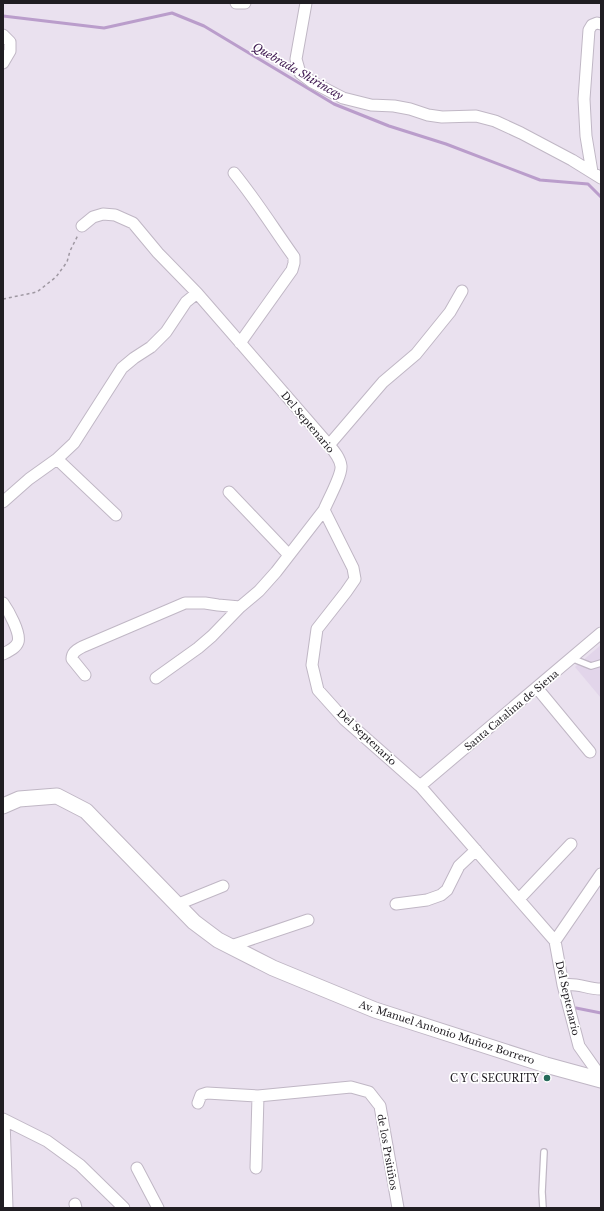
<svg xmlns="http://www.w3.org/2000/svg" width="604" height="1211" viewBox="0 0 604 1211" font-family="'Libre Baskerville',serif">
	<style>
		.built { fill: #e2d5ea }
		.lines { fill: none; stroke-linecap: round; stroke-linejoin: round }
		.stream { stroke: #ba9dcb; stroke-width: 3 }
		.lane-casing { stroke: #c0b7c5; stroke-width: 8 }
		.street-casing { stroke: #c0b7c5; stroke-width: 13 }
		.secondary-casing { stroke: #c0b7c5; stroke-width: 17 }
		.path { stroke: #9f98a2; stroke-width: 1.5; stroke-dasharray: 3 3; stroke-linecap: butt }
		.lane { stroke: #fff; stroke-width: 5.5 }
		.street { stroke: #fff; stroke-width: 11 }
		.secondary { stroke: #fff; stroke-width: 15 }
		.poi-dot { fill: #266a5b; stroke: #fff; stroke-width: 1.5 }
		.labels { text-anchor: middle; stroke-width: 3.5; stroke-linejoin: round; paint-order: stroke }
		.street-label { font-size: 10px; fill: #201d22; stroke: #fff }
		.poi-label { font-size: 10px; fill: #201d22; stroke: #fff; text-anchor: end }
		.water-label { font-size: 11px; font-style: italic; fill: #3d174f; stroke: #fff }
	</style>
	<rect width="100%" height="100%" fill="#eae1ef"/>
	<!-- built -->
	<path class="built" d="M601 645V698L575 667Z"/>
	<g class="lines">
		<!-- stream -->
		<path class="stream" d="M3 16 104 28 172 13 204 26 334 104 389 126 446 144 540 180 588 184 601 197
			M576 1008 601 1013"/>
		<!-- lane casing -->
		<g class="lane-casing">
			<path id="lane" d="M571 658 591 666 601 663
				M543 1208 542 1192 544 1152"/>
		</g>
		<!-- street casing -->
		<g class="street-casing">
			<path id="street" d="M236 3H245
				M306 3 296 59 300 73 312 82 343 98 371 105 394 106 410 109 428 115 442 117 476 116 495 121 521 133 572 160 601 178
				M3 35 10 42V51L3 63
				M592 172 586 136 584 99 589 30 592 25 597 23 601 24
				M234 173C256 200 274 229 294 257V263L292 270 240 343
				M82 226 93 217 103 214 115 215 133 223 158 253 197 293
				M329 445 383 382 416 354 450 312 462 291
				M57 459 116 515
				M229 492 289 555
				M3 502 29 479 57 459 74 443 122 368 134 358 151 347 166 332 186 302 197 293 329 445C334 451 340 458 341 466 342 475 328 500 324 510L353 568 355 579 346 592 317 629 312 665 318 690 344 719 420 786 555 941 563 985 579 1046 601 1077
				M3 603C8 610 21 633 18 642 16 648 9 651 3 654
				M85 675 72 659C72 652 77 650 82 647L185 603H205L218 605 240 607 259 591 276 572 324 510
				M156 678 198 648 212 636 240 607
				M537 688 590 752
				M420 786 601 633
				M519 899 571 844
				M396 904 427 900 441 895 447 890 459 866 476 850
				M176 905 223 886
				M555 941 601 874
				M231 946 308 920
				M563 985C576 982 587 989 601 989
				M198 1103 201 1095 207 1093 258 1096 351 1087 369 1092 380 1106 398 1208
				M3 1119 47 1141 80 1165 124 1208
				M4 1120 7 1208
				M137 1168 158 1208
				M256 1168 258 1096
				M75 1204 76 1208"/>
		</g>
		<!-- secondary casing -->
		<g class="secondary-casing">
			<path id="secondary" d="M3 806 19 799 57 796 86 811 194 922 218 940 273 968 375 1010 546 1065 601 1080"/>
		</g>
		<!-- path -->
		<path class="path" d="M3 299 37 292 56 277 67 262 70 251 78 235"/>
		<!-- lane -->
		<use href="#lane" class="lane"/>
		<!-- street -->
		<use href="#street" class="street"/>
		<!-- secondary -->
		<use href="#secondary" class="secondary"/>
	</g>
	<!-- markers -->
	<circle class="poi-dot" cx="547" cy="1078" r="4"/>
	<g class="labels">
		<!-- street labels -->
		<g class="street-label">
			<text transform="translate(308 422) rotate(50)" y="4">Del Septenario</text>
			<text transform="translate(511 710) rotate(-40)" y="4">Santa Catalina de Siena</text>
			<text transform="translate(367 737) rotate(43)" y="4">Del Septenario</text>
			<text transform="translate(568 998) rotate(77)" y="4">Del Septenario</text>
			<text transform="translate(447 1032) rotate(18)" y="4">Av. Manuel Antonio Muñoz Borrero</text>
			<text transform="translate(388 1152) rotate(80)" y="4">de los Prsitiños</text>
		</g>
		<!-- poi labels -->
		<g class="poi-label">
			<text x="539" y="1082">C Y C SECURITY</text>
		</g>
		<!-- water labels -->
		<g class="water-label">
			<text transform="translate(298 71) rotate(30)" y="4">Quebrada Shirincay</text>
		</g>
	</g>
	<!-- border -->
	<rect width="604" height="1211" fill="none" stroke="#201d22" stroke-width="8"/>
</svg>
